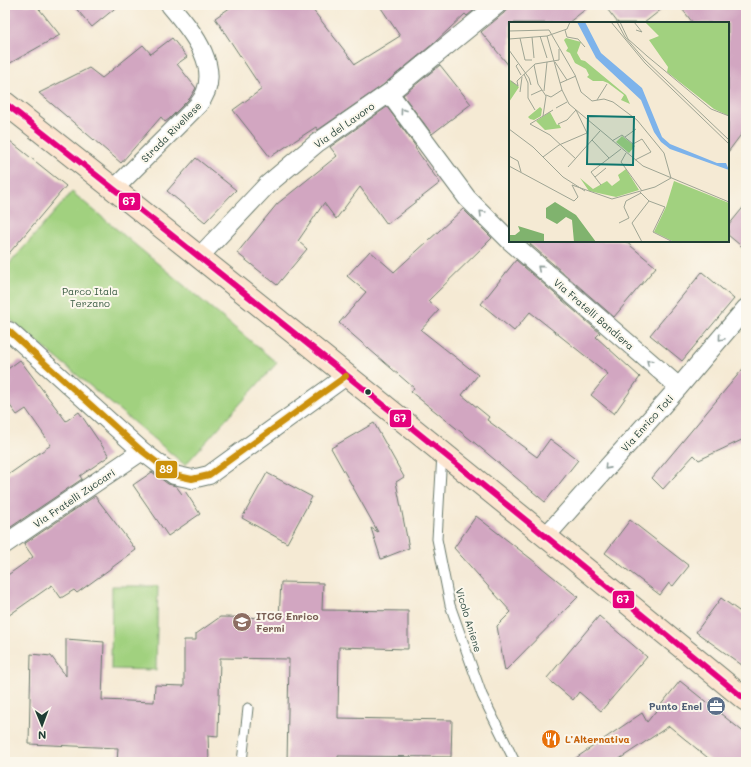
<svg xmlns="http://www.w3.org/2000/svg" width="751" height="767" viewBox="0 0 751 767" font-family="Mali,sans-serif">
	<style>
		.green { fill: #a1d17f; stroke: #60875a }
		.building { fill: #d2a6c1 }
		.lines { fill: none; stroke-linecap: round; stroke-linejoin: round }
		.service-casing { stroke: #6a7a6c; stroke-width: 11 }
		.minor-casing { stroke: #6a7a6c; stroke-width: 20 }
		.secondary-casing { stroke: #6a7a6c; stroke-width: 24 }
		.service { stroke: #fff; stroke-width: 9 }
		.minor { stroke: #fff; stroke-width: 18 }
		.secondary { stroke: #fce5cf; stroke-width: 22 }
		.bus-1-casing { stroke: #fbf7ec; stroke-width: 9 }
		.bus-2-casing { stroke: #fbf7ec; stroke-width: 9 }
		.bus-1 { stroke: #e5007d; stroke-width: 6 }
		.bus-2 { stroke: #cc910a; stroke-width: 6 }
		.oneway { stroke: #8f9e9a }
		.bus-dot { fill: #1f3d34; stroke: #fbf7ec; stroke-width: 1.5 }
		.labels { text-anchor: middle; stroke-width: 4; stroke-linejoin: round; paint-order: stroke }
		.street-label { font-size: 10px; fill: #1f3d34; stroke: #fbf7ec }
		.park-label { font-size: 10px; fill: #395b43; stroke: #fbf7ec }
		.education-label { font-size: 10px; font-weight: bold; fill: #785e54; stroke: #fbf7ec; text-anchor: start }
		.service-label { font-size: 10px; font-weight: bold; fill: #4e5e75; stroke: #fbf7ec; text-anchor: end }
		.food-label { font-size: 10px; font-weight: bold; fill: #c56008; stroke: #fbf7ec; text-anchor: start }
		.inset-road { fill: none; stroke: #9fa594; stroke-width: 1 }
		.view { fill: #0f766e; fill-opacity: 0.15; stroke: #0f766e; stroke-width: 2 }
		.inset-edge { fill: none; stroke: #1f3d34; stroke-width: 2 }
		.line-badge { stroke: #fbf7ec; stroke-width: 1.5 }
		.badge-label { font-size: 11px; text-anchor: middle; font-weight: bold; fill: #fff }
	</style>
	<rect width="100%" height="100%" fill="#fbf7ec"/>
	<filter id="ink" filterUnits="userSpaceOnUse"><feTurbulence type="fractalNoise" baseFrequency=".025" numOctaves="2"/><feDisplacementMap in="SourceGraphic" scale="8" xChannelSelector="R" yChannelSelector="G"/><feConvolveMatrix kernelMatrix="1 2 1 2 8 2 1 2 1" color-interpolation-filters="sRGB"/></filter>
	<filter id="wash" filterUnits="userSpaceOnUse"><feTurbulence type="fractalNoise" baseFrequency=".012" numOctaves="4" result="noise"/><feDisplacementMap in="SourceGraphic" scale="16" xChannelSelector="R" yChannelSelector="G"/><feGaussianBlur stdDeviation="0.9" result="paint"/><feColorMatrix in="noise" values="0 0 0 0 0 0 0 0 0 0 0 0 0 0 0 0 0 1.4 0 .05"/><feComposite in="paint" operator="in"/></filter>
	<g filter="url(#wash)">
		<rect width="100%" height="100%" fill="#f5ead4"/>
		<!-- green -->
		<path class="green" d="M72 192 277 363 185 465 5 315V269Z
			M112 586H158L156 670 111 669Z"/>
		<g id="blocks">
			<!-- building -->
			<path class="building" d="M5 5H36L60 35 5 66Z
				M73 5H119L92 27Z
				M234 5H309L355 64 400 36 379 5H480L467 16 465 14 434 43 383 85 318 130 316 127 270 157 233 110 262 89 215 18Z
				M507 5H591L568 23H510V67L481 32 504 13 507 9Z
				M604 5H667L644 23H618Z
				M679 5H746V128L728 152V23H693Z
				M172 38 187 57 177 64 196 88 190 98 169 119 165 122 161 117 121 163 39 93 89 68 102 78 143 45 151 54Z
				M440 65 471 104 432 134 403 95Z
				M387 107 416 147 415 148 440 183 387 224 360 187 336 219 324 203 298 241 307 249 277 285 237 253 277 204 337 156 330 147Z
				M5 137 66 186 5 258Z
				M196 158 236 190 205 222 167 191Z
				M746 204V250L728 235V226Z
				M463 209 492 238 428 301 439 310 421 330 478 375 462 395 489 417 487 420 537 457 550 439 578 460 545 502 476 444 411 392 414 388 339 323 366 292 347 276 370 251 394 272Z
				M532 241H625L656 267 614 317 530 244Z
				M516 260 600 333 596 337 640 377 614 414 591 395 608 374 530 312 514 331 481 304Z
				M702 272 734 299 682 361 650 335Z
				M20 360 66 421 79 412 109 456 80 476 82 479 5 531V477L51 445 26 409 17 415 5 399V371Z
				M746 365V438L699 460 694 455 663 489 652 478Z
				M374 423 404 477 396 482 409 548 381 559 371 528 378 532 331 448Z
				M152 472 168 484 176 486 182 494 185 491 200 514 168 536 133 485Z
				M267 473 312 497 287 543 242 518Z
				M95 496 136 550 77 593 74 590 61 598 52 585 5 618V577L33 557 24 544Z
				M476 516 530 558 578 597 505 671 497 626 511 612 454 548Z
				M630 520 689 566 673 586 669 583 660 595 605 553Z
				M281 582 323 583 322 610 408 611V649L339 647 338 718 452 720 451 757 338 756V762H287L289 659 220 658 218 736 208 735 209 762H117L118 748 29 744 31 654 51 656 66 676V639L104 642 102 700 154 702 155 685 184 686V640H196V634L220 617 279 618Z
				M721 598 746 616V668L696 632Z
				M599 616 647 657 601 711 579 692 573 700 547 678Z
				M680 681 746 734V762H713L669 726 615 762H570L642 713 647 722Z"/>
		</g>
	</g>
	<g filter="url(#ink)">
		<use href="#blocks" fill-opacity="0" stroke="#6a7a6c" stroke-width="1"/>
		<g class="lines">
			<!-- service casing -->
			<g class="service-casing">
				<path id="service" d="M442 454 437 539 450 605 482 695 515 762
					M242 762 248 708"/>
			</g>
			<!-- minor casing -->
			<g class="minor-casing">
				<path id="minor" d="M389 93 467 198 510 241
					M114 189 198 105C226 71 192 31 170 5
					M510 241 679 387
					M200 256 267 185 317 143 389 93 476 22 497 5
					M5 334 9 331 142 451 167 470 174 475 192 479 209 475 346 376
					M546 536 679 387 746 308
					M5 544 142 451"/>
			</g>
			<!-- secondary casing -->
			<g class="secondary-casing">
				<path id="secondary" d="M5 103C254 299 501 499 746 700"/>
			</g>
			<!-- service -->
			<use href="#service" class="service"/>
			<!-- minor -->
			<use href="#minor" class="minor"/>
			<!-- secondary -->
			<use href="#secondary" class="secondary"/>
			<!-- bus-1 casing -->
			<g class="bus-1-casing">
				<path id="bus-1" d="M5 103C254 299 501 499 746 700"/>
			</g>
			<!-- bus-2 casing -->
			<g class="bus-2-casing">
				<path id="bus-2" d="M5 334 9 331 142 451 167 470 174 475 192 479 209 475 346 376"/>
			</g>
			<!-- bus-1 -->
			<use href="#bus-1" class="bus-1"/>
			<!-- bus-2 -->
			<use href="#bus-2" class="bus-2"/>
		</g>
		<!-- one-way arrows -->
		<defs><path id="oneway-chevron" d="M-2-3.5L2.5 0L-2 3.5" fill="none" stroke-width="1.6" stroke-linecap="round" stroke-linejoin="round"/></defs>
		<g class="oneway">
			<use href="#oneway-chevron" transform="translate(403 111) rotate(-126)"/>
			<use href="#oneway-chevron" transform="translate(482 213) rotate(-135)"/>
			<use href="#oneway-chevron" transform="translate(540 268) rotate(-139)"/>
			<use href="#oneway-chevron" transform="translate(721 338) rotate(130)"/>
			<use href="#oneway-chevron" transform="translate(649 362) rotate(-140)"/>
			<use href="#oneway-chevron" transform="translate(607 467) rotate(132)"/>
		</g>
	</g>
	<!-- icons -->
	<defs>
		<g id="school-disc" transform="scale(1)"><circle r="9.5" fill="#8d6e63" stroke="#fbf7ec"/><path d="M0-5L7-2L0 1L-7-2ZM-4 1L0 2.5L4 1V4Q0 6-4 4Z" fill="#fff"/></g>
		<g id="office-disc" transform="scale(1)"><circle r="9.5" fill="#5c6f8a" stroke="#fbf7ec"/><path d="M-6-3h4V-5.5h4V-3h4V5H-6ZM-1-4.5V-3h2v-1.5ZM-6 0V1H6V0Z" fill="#fff"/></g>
		<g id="restaurant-disc" transform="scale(1)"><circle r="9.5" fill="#e8710a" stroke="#fbf7ec"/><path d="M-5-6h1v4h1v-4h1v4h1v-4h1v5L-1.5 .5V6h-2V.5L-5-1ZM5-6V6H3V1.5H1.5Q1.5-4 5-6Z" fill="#fff"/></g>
	</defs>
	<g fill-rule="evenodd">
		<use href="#school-disc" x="242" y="622"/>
		<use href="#office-disc" x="716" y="706"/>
		<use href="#restaurant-disc" x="551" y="739"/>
	</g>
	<!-- markers -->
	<circle class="bus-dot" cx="368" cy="392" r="3.5"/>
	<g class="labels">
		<!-- street labels -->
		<g class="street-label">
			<text transform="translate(344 125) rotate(-35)" y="4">Via del Lavoro</text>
			<text transform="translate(171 132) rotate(-45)" y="4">Strada Rivellese</text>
			<text transform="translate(594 314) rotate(41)" y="4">Via Fratelli Bandiera</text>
			<text transform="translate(647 423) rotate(-48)" y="4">Via Enrico Toti</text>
			<text transform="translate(74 498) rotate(-34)" y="4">Via Fratelli Zuccari</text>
			<text transform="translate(469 620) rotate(73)" y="4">Vicolo Aniene</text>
		</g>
		<!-- park labels -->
		<g class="park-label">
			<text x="90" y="295">Parco Itala<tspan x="90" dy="12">Terzano</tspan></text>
		</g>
		<!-- education labels -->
		<g class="education-label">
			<text x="256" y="620">ITCG Enrico<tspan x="256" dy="12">Fermi</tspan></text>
		</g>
		<!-- service labels -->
		<g class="service-label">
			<text x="702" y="710">Punto Enel</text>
		</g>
		<!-- food labels -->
		<g class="food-label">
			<text x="565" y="743">L’Alternativa</text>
		</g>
	</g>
	<!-- overview -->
	<g transform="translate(509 22)">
		<rect width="220" height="220" fill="#f5ead4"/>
		<path d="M136 0H220V94L205 87 158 50 159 45 140 18 150 14ZM57 16 72 20 68 31 72 38 76 39 117 73 121 82 112 78 115 73 99 61 94 59H84L78 55 80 53 77 47 66 41 61 31 57 29 59 26 55 18ZM0 57 10 65 0 80ZM31 85 33 87 32 94 25 98 21 97 19 95ZM41 90 48 103 50 102 52 106 36 108 27 99ZM113 114 126 124 120 131 107 120ZM117 147 130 168 107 175 80 169 71 156 84 167 98 159 103 164 111 158 109 153ZM165 159 220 181V220H165L145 210 157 185Z" fill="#a1d17f"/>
		<path d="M46 180 67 193 87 220H65L63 198 57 195 48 202 37 196V186ZM9 204 35 212V220H0V213H6L11 209Z" fill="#80b36e"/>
		<path d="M68 0H76L92 31 133 66 153 115 161 122 208 141H217L220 148 161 127 152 120 145 110 132 78 87 36Z" fill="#7db3eb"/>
		<path class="inset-road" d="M102 0 136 41 220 122M108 0 116 15 135 37 220 118M111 0 119 17 138 34 202 87 220 94M125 0 133 10 127 8M56 8 58 15 69 17 76 25M0 9 40 8 66 53 72 70 83 79 95 77 104 80 128 98 155 131 162 156M31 14 38 36M38 14 53 68 60 82 134 144 220 180M23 15 25 36M11 16 16 38H23M0 17 38 14 58 7 61 0M0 28 20 56 22 63M46 40 58 58M9 42 7 44 12 53M25 43 29 62 37 74 34 94M15 52 19 61V76L26 88M2 59 9 64 8 59M8 59 26 42 50 38V27M51 61 67 54M35 69 38 40M11 70 13 55M22 73 33 68M37 73 42 75 53 68M88 78 98 62M47 86 58 80M44 88 21 102 41 113 67 137M49 102 58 98 67 88M0 107 24 125 54 155 76 169M116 115 127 107M83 118 100 136M103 119 113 113 124 122 133 117 142 130 126 138M50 123 78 111 67 88M117 131 112 140 133 169M0 134 9 139 12 150M34 135 50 123M0 144 65 179 69 175 63 163 103 177 146 165 162 156M59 145 91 109M86 155 97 146M92 163 82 150 112 127M131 170 140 179 156 185 144 210 164 220M110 201 120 196 115 185 117 179 132 171M133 220 123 201 140 179"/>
		<path class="view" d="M79 94 125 95 124 143 78 142Z"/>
		<rect width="220" height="220" class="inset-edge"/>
	</g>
	<g class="line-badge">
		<rect x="118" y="192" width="23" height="19" rx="4" fill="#e5007d"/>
		<rect x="389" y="409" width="23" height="19" rx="4" fill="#e5007d"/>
		<rect x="155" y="460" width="23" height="19" rx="4" fill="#cc910a"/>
		<rect x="612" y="590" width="23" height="19" rx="4" fill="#e5007d"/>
	</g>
	<g class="badge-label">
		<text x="129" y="205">67</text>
		<text x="400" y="422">67</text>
		<text x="166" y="473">89</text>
		<text x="623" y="603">67</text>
	</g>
	<!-- margin -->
	<rect width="751" height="767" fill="none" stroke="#fbf7ec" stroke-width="20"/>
	<!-- north arrow -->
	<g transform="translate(42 725) rotate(179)" stroke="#fbf7ec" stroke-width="3" paint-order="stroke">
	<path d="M0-3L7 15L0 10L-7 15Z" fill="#1f3d34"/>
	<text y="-6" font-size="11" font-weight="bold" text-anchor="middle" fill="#1f3d34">N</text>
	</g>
</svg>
